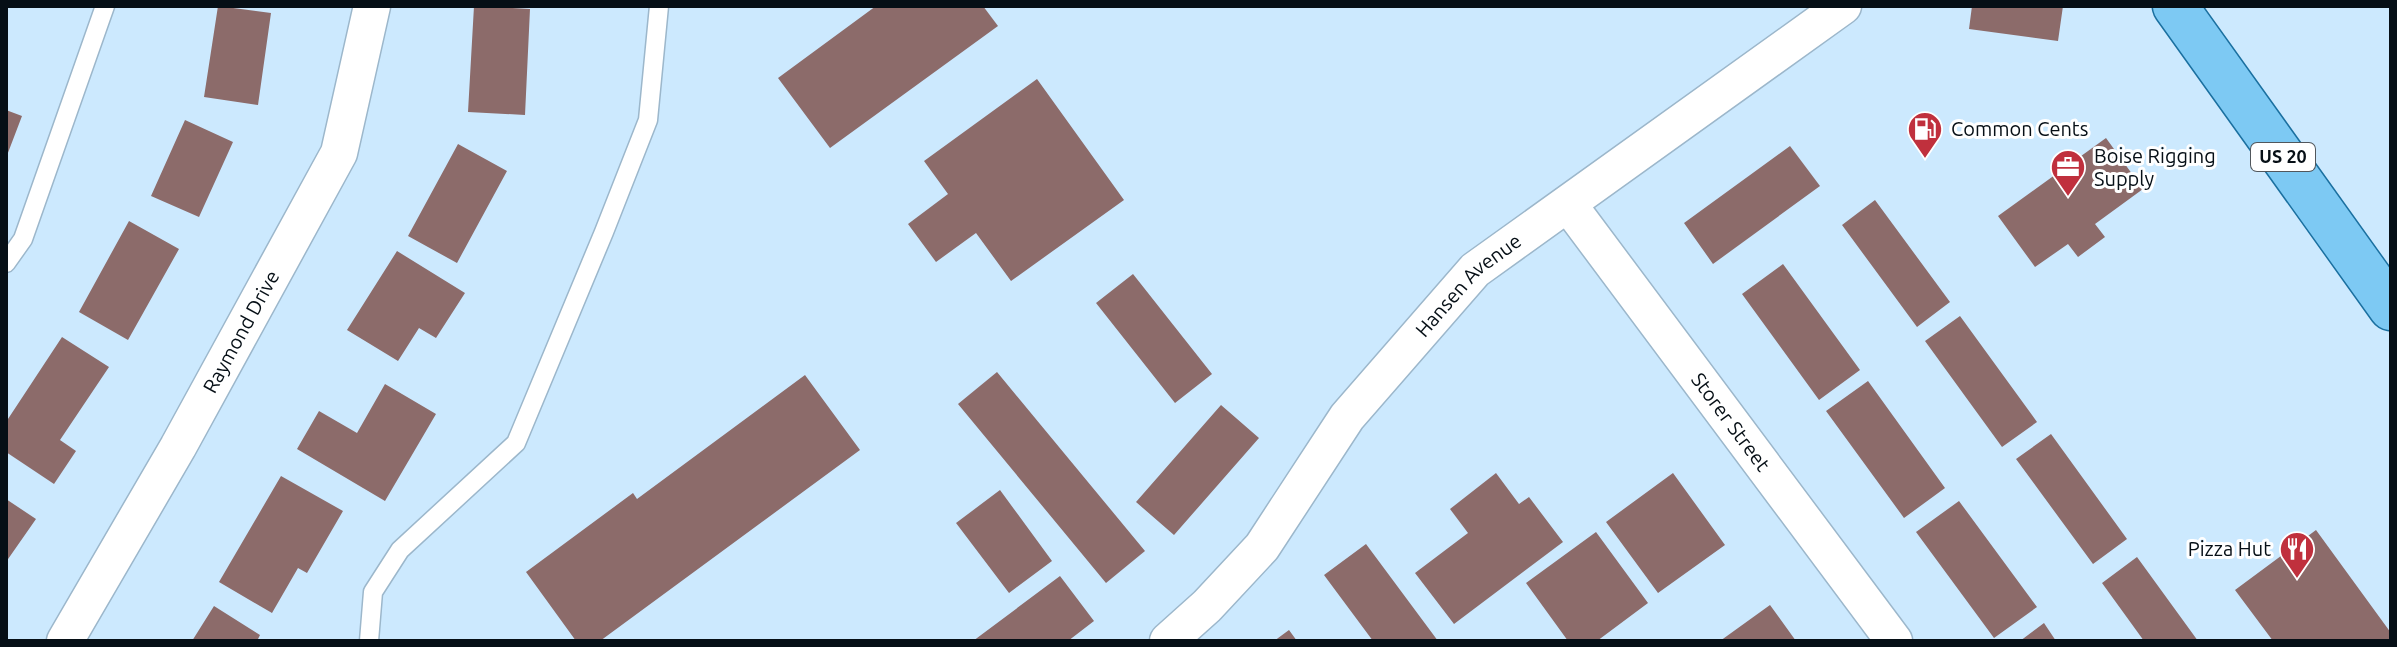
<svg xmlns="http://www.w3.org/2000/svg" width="2397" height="647" viewBox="0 0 2397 647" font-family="Ubuntu,sans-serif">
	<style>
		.building { fill: #8c6b6a }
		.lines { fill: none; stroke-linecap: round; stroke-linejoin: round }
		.lane-casing { stroke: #9cb7cb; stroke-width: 21 }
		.street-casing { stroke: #9cb7cb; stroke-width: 39 }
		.primary-casing { stroke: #1b70a0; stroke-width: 47 }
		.lane { stroke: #fff; stroke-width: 18 }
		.street { stroke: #fff; stroke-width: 36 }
		.primary { stroke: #7dc9f3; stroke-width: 44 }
		.labels { text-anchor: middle; stroke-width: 6; stroke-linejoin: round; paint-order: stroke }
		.shield { fill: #fff; stroke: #51575c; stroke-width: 2 }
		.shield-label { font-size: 18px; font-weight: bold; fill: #060f16 }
		.poi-label { font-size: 20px; fill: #060f16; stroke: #fff; text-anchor: start }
		.street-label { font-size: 20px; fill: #060f16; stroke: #fff }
	</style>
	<rect width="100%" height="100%" fill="#cce9fe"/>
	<!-- building -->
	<path class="building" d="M218 6 271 13 258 105 204 97Z
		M474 6 530 9 525 115 468 112Z
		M876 6H983L998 26 830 148 778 78Z
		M1972 6H2063L2058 41 1969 29Z
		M1037 79 1124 200 1011 281 976 233 936 262 908 224 948 194 924 161Z
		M6 110 22 116 6 158Z
		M185 120 233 142 199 217 151 196Z
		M2106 138 2143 189 2095 224 2105 237 2078 257 2068 244 2035 267 1998 216Z
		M458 144 507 171 457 263 408 236Z
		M1790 146 1820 186 1713 264 1684 223Z
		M1875 200 1950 302 1917 327 1842 225Z
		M129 221 179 249 128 340 79 312Z
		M397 251 465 293 436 338 419 328 398 361 347 330Z
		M1783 264 1860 370 1819 400 1742 294Z
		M1133 274 1212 374 1175 403 1096 303Z
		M1960 316 2037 422 2002 447 1925 341Z
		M62 337 109 367 60 440 76 451 54 484 6 452V422Z
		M997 372 1145 551 1106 583 958 404Z
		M805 375 860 450 600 641H576L526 572 633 493 637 499Z
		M1868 381 1945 488 1904 518 1826 411Z
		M385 384 436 414 385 501 297 449 319 411 357 433Z
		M1221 405 1259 438 1174 535 1136 502Z
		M2051 434 2127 539 2093 564 2016 459Z
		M1496 473 1519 504 1529 497 1563 542 1454 624 1415 573 1468 533 1450 509Z
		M1673 473 1725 545 1658 593 1606 522Z
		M281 476 343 511 307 573 298 568 272 613 219 582Z
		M1000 490 1052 561 1009 593 956 523Z
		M6 499 36 519 6 562Z
		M1959 501 2037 607 1994 638 1916 532Z
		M2316 530 2391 633V641H2273L2235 590Z
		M1596 532 1648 603 1597 641H1568L1526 583Z
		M1366 544 1438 641H1373L1324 575Z
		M2137 557 2198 641H2144L2102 583Z
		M1060 576 1094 621 1068 641H973Z
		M1770 605 1796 641H1720Z
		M214 606 260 635 257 641H192Z
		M2044 623 2056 641H2020Z
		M1289 630 1297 641H1274Z"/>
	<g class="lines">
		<!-- lane casing -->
		<g class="lane-casing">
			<path id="lane" d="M6 263 23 239 105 6
				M369 641 373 592 400 550 516 443 604 232 648 120 659 6"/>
		</g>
		<!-- street casing -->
		<g class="street-casing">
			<g id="street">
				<path id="s1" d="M1568 204 1894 641"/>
				<path id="s2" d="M65 641 178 447 339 153 372 6"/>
				<path id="s3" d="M1168 641 1207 606 1262 547 1347 417 1475 270 1843 6"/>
			</g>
		</g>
		<!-- primary casing -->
		<g class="primary-casing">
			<path id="primary" d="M2175 6 2391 308"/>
		</g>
		<!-- lane -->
		<use href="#lane" class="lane"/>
		<!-- street -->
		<use href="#street" class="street"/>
		<!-- primary -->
		<use href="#primary" class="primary"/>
	</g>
	<!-- icons -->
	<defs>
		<g id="fuel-pin" transform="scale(1.8)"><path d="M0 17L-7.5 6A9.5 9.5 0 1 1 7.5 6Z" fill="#c0303d" stroke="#fff"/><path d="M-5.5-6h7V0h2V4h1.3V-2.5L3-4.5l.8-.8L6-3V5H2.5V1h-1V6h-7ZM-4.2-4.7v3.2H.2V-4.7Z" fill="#fff"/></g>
		<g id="office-pin" transform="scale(1.8)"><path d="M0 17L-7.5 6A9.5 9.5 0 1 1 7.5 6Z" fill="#c0303d" stroke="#fff"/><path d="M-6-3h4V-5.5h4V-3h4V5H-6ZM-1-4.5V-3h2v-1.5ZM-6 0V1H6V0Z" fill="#fff"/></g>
		<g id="restaurant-pin" transform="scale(1.8)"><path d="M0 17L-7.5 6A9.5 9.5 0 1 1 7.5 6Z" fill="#c0303d" stroke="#fff"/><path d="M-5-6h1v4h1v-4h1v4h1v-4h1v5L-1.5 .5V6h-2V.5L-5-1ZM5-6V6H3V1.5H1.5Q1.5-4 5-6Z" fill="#fff"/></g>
	</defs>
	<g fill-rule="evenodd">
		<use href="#fuel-pin" x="1925" y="129"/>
		<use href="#office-pin" x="2068" y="167"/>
		<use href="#restaurant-pin" x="2297" y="549"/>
	</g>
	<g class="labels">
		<!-- shield labels -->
		<rect class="shield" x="2251" y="143" width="64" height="28" rx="6"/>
		<g class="shield-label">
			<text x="2283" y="163">US 20</text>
		</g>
		<!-- poi labels -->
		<g class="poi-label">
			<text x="1951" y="136">Common Cents</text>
			<text x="2094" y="163">Boise Rigging<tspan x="2094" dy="23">Supply</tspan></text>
			<text x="2271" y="556" text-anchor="end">Pizza Hut</text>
		</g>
		<!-- street labels -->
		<g class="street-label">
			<text dy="7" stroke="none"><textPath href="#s3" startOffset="468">Hansen Avenue</textPath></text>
			<text dy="7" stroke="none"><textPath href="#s2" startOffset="356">Raymond Drive</textPath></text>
			<text dy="7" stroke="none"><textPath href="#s1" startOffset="272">Storer Street</textPath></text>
		</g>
	</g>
	<!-- border -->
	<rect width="2397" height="647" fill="none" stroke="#060f16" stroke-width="16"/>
</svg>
